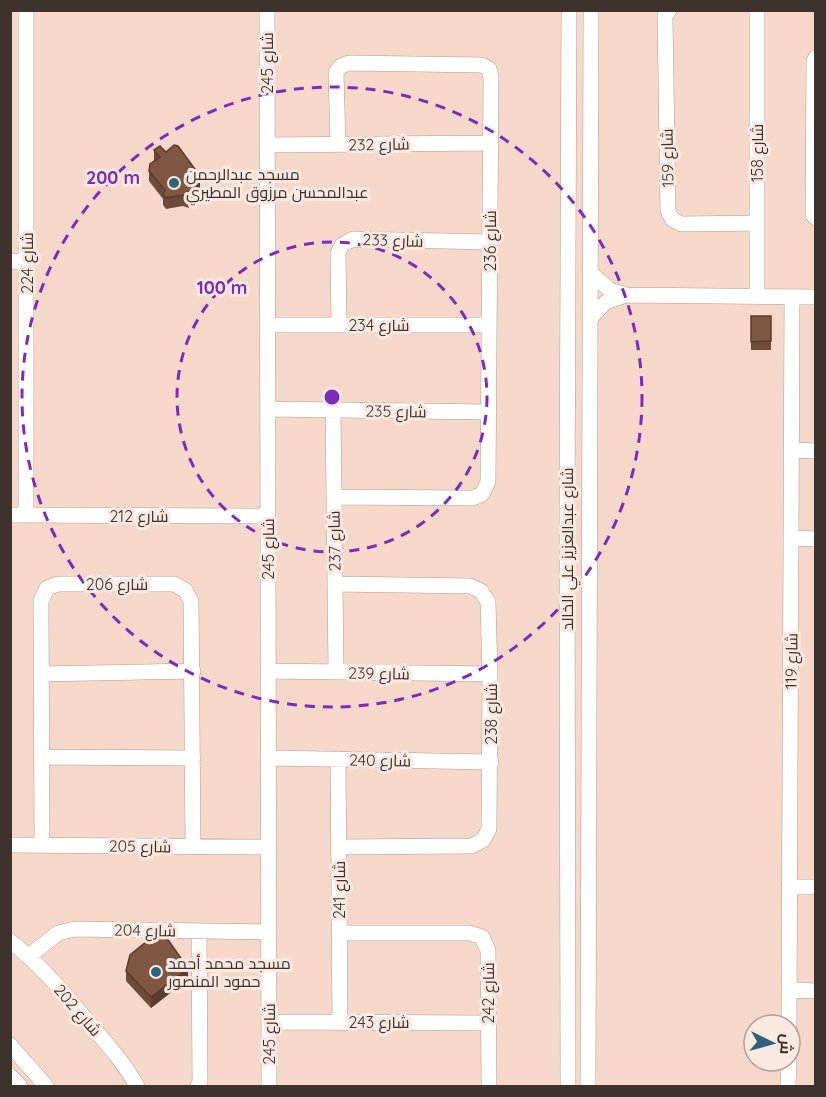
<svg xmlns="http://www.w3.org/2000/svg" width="826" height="1097" viewBox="0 0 826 1097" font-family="Quicksand,Cairo,sans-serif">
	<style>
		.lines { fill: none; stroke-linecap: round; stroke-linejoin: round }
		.minor-casing { stroke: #b6998c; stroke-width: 16 }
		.minor { stroke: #fff; stroke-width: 15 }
		.wall { fill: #6e4b3a }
		.shaded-wall { fill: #5a3d2f }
		.building { fill: #805743; stroke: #5a3d2f; stroke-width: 1.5 }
		.ring { fill: none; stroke: #7b2cbf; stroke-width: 3; stroke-dasharray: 10 8 }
		.poi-dot { fill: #2c647e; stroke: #fbe8e0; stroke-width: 2 }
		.labels { text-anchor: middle; stroke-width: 6; stroke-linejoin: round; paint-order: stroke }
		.street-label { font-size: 16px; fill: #3e322d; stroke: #fbe8e0 }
		.poi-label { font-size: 16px; fill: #3e322d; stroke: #fbe8e0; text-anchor: start }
		.centre { fill: #7b2cbf; stroke: #fbe8e0; stroke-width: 3 }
		.ring-label { font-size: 18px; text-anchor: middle; font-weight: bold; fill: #7b2cbf; stroke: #fbe8e0; stroke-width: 6; stroke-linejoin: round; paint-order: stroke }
	</style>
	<rect width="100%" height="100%" fill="#f6d8ca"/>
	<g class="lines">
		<!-- minor casing -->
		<g class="minor-casing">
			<path id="minor" d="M267 10 269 1086
				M669 10 665 16 668 211 672 219 681 224 757 223
				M816 57 814 61 813 215 816 218
				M267 145 491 143
				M10 261 27 262
				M590 273 610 290 626 295 816 297
				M757 295V10
				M590 318 606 302 626 295
				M268 325H489
				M339 325 338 253 342 245 353 239 490 242
				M268 409 489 412
				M333 410 336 672
				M792 450 816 451
				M334 497 473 498 482 494 488 482 491 78 489 69 482 65 349 63 341 66 336 72 338 145
				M10 515 268 516
				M26 515V10
				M792 538 816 539
				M335 584 470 586 481 591 488 602 490 674 489 829 483 840 472 846 339 847
				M268 671 490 674
				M42 674 193 671
				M42 757 193 758
				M268 758 491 762
				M338 759 340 1022
				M10 845 269 847
				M42 845 41 601 47 588 58 584H174L185 590 191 601 193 846
				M789 887H816
				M339 933H470L482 937 488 950 489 1086
				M10 941C41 965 66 995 90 1024 107 1044 124 1063 137 1086
				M29 956 58 933 75 929 269 932
				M790 990 816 991
				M269 1022 488 1023
				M789 1025 792 297
				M10 1045 46 1086
				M10 1076 20 1086
				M198 1086 200 1083 199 931
				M568 1086 567 516 569 10
				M588 1086 591 10
				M788 1086 789 1061"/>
		</g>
		<!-- minor -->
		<use href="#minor" class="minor"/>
	</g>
	<!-- wall -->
	<path class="wall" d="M154 150 200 192 197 194V202L189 208 183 206 166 209 163 205V199L149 181V171L154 161Z
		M751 316H771V350H751Z
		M126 971 188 979 151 1008 126 981Z"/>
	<!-- shaded-wall -->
	<path class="shaded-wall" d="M200 176V192L197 194V202L189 208V197L193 186Z
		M188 968V979L151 1008V997Z"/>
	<!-- building -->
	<path class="building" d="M174 145 178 146 200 176V181L193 186 197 191 189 197 183 195 166 198 163 194 165 190 149 171 150 164 160 157 154 150 160 146 166 152Z
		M751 316H771V341L751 342Z
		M166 937 188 968 151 997 126 971 130 955 151 938Z"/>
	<!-- distance rings -->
	<g class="ring">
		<circle cx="332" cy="397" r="155"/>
		<circle cx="332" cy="397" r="310"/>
	</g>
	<!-- markers -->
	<g class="poi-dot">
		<circle cx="174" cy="183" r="6"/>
		<circle cx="156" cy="972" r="6"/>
	</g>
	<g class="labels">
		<!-- street labels -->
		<g class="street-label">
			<text transform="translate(267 63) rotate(-90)" y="6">شارع 245</text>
			<text transform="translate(379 144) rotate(-1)" y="6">شارع 232</text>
			<text transform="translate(757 153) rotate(-90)" y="6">شارع 158</text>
			<text transform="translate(667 158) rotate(-91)" y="6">شارع 159</text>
			<text transform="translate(393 240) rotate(2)" y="6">شارع 233</text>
			<text transform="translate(490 241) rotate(-90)" y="6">شارع 236</text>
			<text transform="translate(27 263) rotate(-90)" y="6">شارع 224</text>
			<text x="379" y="331">شارع 234</text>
			<text transform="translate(396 411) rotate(1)" y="6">شارع 235</text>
			<text x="139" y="522">شارع 212</text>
			<text transform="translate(334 541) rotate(-91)" y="6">شارع 237</text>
			<text transform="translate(268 549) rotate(-90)" y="6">شارع 245</text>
			<text transform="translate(567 549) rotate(-90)" y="6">شارع عبدالعزيز علي الخالد</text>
			<text x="117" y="590">شارع 206</text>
			<text transform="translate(791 661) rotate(-89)" y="6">شارع 119</text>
			<text transform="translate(379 673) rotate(1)" y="6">شارع 239</text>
			<text transform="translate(491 714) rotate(-90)" y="6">شارع 238</text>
			<text transform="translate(380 760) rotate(1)" y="6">شارع 240</text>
			<text transform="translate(140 846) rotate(1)" y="6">شارع 205</text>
			<text transform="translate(339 890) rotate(-90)" y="6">شارع 241</text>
			<text transform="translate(145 930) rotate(1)" y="6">شارع 204</text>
			<text transform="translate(488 993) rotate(-90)" y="6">شارع 242</text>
			<text transform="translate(78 1010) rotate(49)" y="6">شارع 202</text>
			<text x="379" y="1028">شارع 243</text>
			<text transform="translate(269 1034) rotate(-90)" y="6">شارع 245</text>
		</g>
		<!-- poi labels -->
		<g class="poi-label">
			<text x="186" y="180">مسجد عبدالرحمن<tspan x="186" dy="18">عبدالمحسن مرزوق المطيري</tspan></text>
			<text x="168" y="969">مسجد محمد أحمد<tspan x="168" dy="18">حمود المنصور</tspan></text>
		</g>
	</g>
	<circle cx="332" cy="397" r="9" class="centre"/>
	<g class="ring-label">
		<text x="113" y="184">200 m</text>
		<text x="222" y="294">100 m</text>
	</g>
	<!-- border -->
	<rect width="826" height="1097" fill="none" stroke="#3e322d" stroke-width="24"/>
	<!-- north arrow -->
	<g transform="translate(772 1043) rotate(95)"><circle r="28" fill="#fbe8e0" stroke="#af9f98" stroke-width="1.5"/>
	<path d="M0-4.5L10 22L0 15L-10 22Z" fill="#2c647e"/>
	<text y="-9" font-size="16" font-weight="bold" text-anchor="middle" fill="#3e322d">ش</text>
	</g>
</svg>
